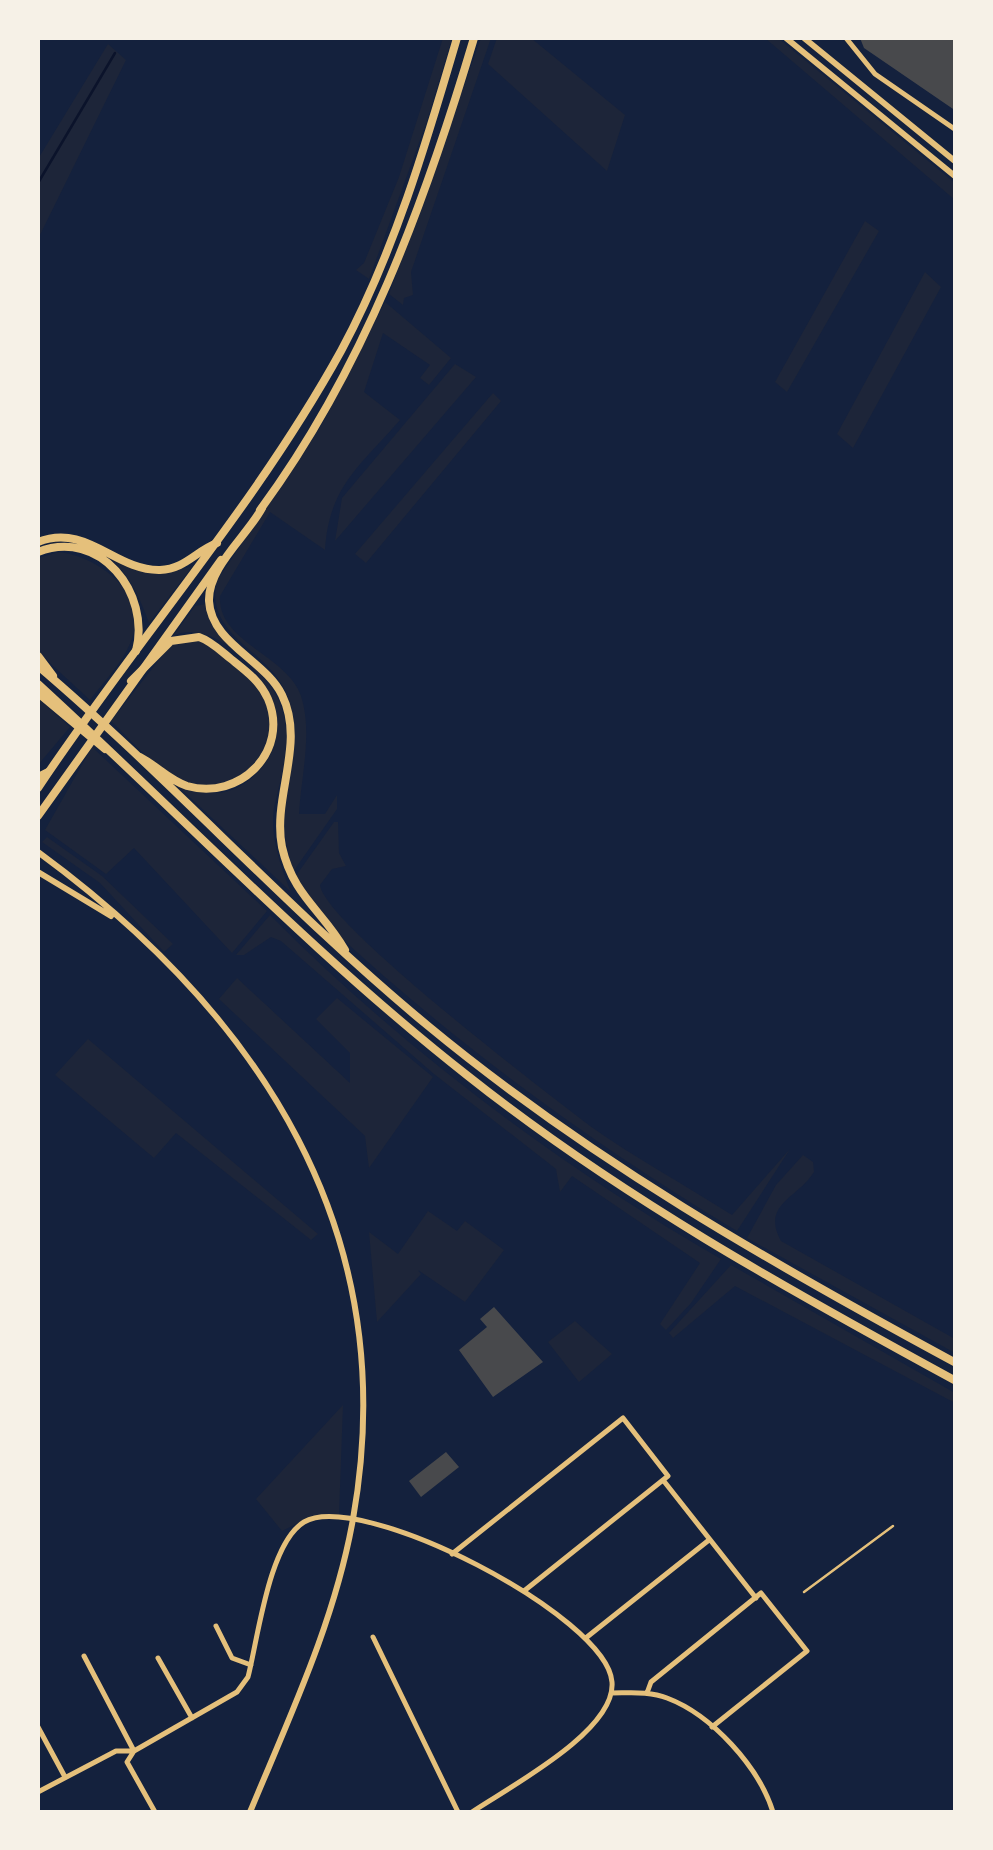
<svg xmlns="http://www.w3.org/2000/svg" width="993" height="1850" viewBox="0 0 993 1850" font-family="Commissioner,sans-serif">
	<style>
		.green { fill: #1d2539 }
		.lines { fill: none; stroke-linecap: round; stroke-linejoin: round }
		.stream { stroke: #0b132b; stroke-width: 2.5 }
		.building { fill: #48494c }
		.path { stroke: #e5c07b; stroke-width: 2.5 }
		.minor { stroke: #e5c07b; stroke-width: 5 }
		.tertiary { stroke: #e5c07b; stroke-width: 6 }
		.secondary { stroke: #e5c07b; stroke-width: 6 }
		.primary { stroke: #e5c07b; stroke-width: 8 }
		.trunk { stroke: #e5c07b; stroke-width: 8 }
	</style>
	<rect width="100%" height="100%" fill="#14213d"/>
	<!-- green -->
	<path class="green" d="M443 38H452L427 121 369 279 356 270 364 263 399 177Z
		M481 38H491L411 272 413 295 404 298 403 305 389 294Z
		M497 38H531L625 115 607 171 488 64Z
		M765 38H778L955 183V200Z
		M108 44 126 60 38 239V159Z
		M865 221 879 231 787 392 775 382Z
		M925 272 941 287 853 448 837 434Z
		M385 302 451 358 429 385 420 378 430 365 383 333 364 392 400 420C360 466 329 486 325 550L270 512 220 596C217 642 287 655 301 696 313 733 301 776 299 814H325L337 795V809L293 872C288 851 282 831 284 810 287 770 303 734 287 695 269 648 207 640 216 582L322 424Z
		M455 364 476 377 335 541 342 498Z
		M493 393 501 401 366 563 355 554Z
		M55 542 84 543 152 573 192 567 149 623C132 573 100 526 38 548Z
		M59 552C96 556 146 591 133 635 126 660 105 680 90 700L38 652V558Z
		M206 604C216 651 265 662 281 706 293 737 282 774 275 803 268 832 281 868 291 892L181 789C195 789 211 795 225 792 241 788 253 779 263 766 312 703 217 612 173 636L195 606Z
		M196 640C209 645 218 653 228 661 242 673 258 682 265 700 285 751 233 801 182 780 155 769 132 741 111 721L170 646Z
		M38 698 70 727 38 765Z
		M92 747 267 911 232 953 134 848 106 874 45 830Z
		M334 822H338L339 853 346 866 332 869 320 885C324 923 548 1094 590 1126 635 1158 685 1185 732 1215L790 1149 737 1231C594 1145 461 1048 338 935L317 912 295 877Z
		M47 837 102 876 173 944 164 952 100 883 42 842Z
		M270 915C402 1048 558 1165 721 1259L691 1303 666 1330 660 1324 700 1263 572 1176 560 1192 556 1169 434 1074 281 941 271 937 244 955H236Z
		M237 978 350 1083V1053L316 1019 337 998 433 1077 369 1168 365 1136 219 999Z
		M88 1039 318 1234 311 1240 176 1133 154 1158 55 1075Z
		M803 1155 813 1162 814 1172C797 1199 761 1204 781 1241L955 1339V1353L747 1238 776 1185Z
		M428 1211 457 1231 465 1221 504 1250 465 1302 418 1270 421 1274 377 1322 369 1232 398 1254Z
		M731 1265 955 1393V1403L735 1286 673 1338 669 1333Z
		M575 1321 612 1354 579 1382 548 1342Z
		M343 1405 339 1515 310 1517 282 1531 256 1499Z"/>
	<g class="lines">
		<!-- stream -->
		<path class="stream" d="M38 183 115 53"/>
	</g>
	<!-- building -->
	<path class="building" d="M860 38H956V111L864 48Z
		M494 1307 543 1362 493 1397 459 1350 487 1327 480 1319Z
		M446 1452 459 1467 421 1497 409 1481Z"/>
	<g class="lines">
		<!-- path -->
		<path class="path" d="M804 1592 893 1526"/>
		<!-- minor -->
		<path class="minor" d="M846 38 875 74 956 130
			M663 1480 756 1598
			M452 1554 623 1418 668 1476 524 1591
			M216 1626 232 1658 251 1665
			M373 1637 458 1812
			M587 1637 709 1540
			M84 1656 134 1751 127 1762 155 1812
			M158 1658 192 1718
			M612 1693C630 1693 650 1691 667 1698 712 1715 759 1767 773 1812
			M647 1693 651 1682 761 1593 807 1651 712 1727
			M38 1727 65 1777
			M38 1792 116 1751H134L237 1692 248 1677C258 1638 269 1543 304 1522 360 1489 607 1616 612 1682 616 1731 509 1787 472 1812"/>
		<!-- tertiary -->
		<path class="tertiary" d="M38 852C260 1015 404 1232 353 1519 335 1621 289 1718 250 1812
			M38 872 111 916"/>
		<!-- secondary -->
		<path class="secondary" d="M786 38 956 177
			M804 38 956 162"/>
		<!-- primary -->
		<path class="primary" d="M260 510C364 369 425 203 474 38
			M38 788C136 640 255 507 341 351 394 253 426 144 457 38
			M38 816 221 560"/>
		<!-- trunk -->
		<path class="trunk" d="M262 508C247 536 208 567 209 601 211 643 265 660 282 695 306 744 272 796 282 847 293 896 323 911 345 950
			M38 542C87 523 115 571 160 570 185 569 196 551 217 543
			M38 552C100 528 151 593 136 651
			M38 656 53 676
			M38 666C172 780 291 913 427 1025 590 1160 771 1263 956 1363
			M131 681 171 641 199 637C211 641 221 651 231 659 246 671 260 681 268 699 290 751 240 801 187 786 169 780 157 766 140 757
			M38 684C181 815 315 956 468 1076 619 1196 787 1289 956 1381
			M38 693 105 749
			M38 777 48 772"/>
	</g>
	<!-- border -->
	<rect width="993" height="1850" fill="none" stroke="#f6f1e7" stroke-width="80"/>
</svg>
